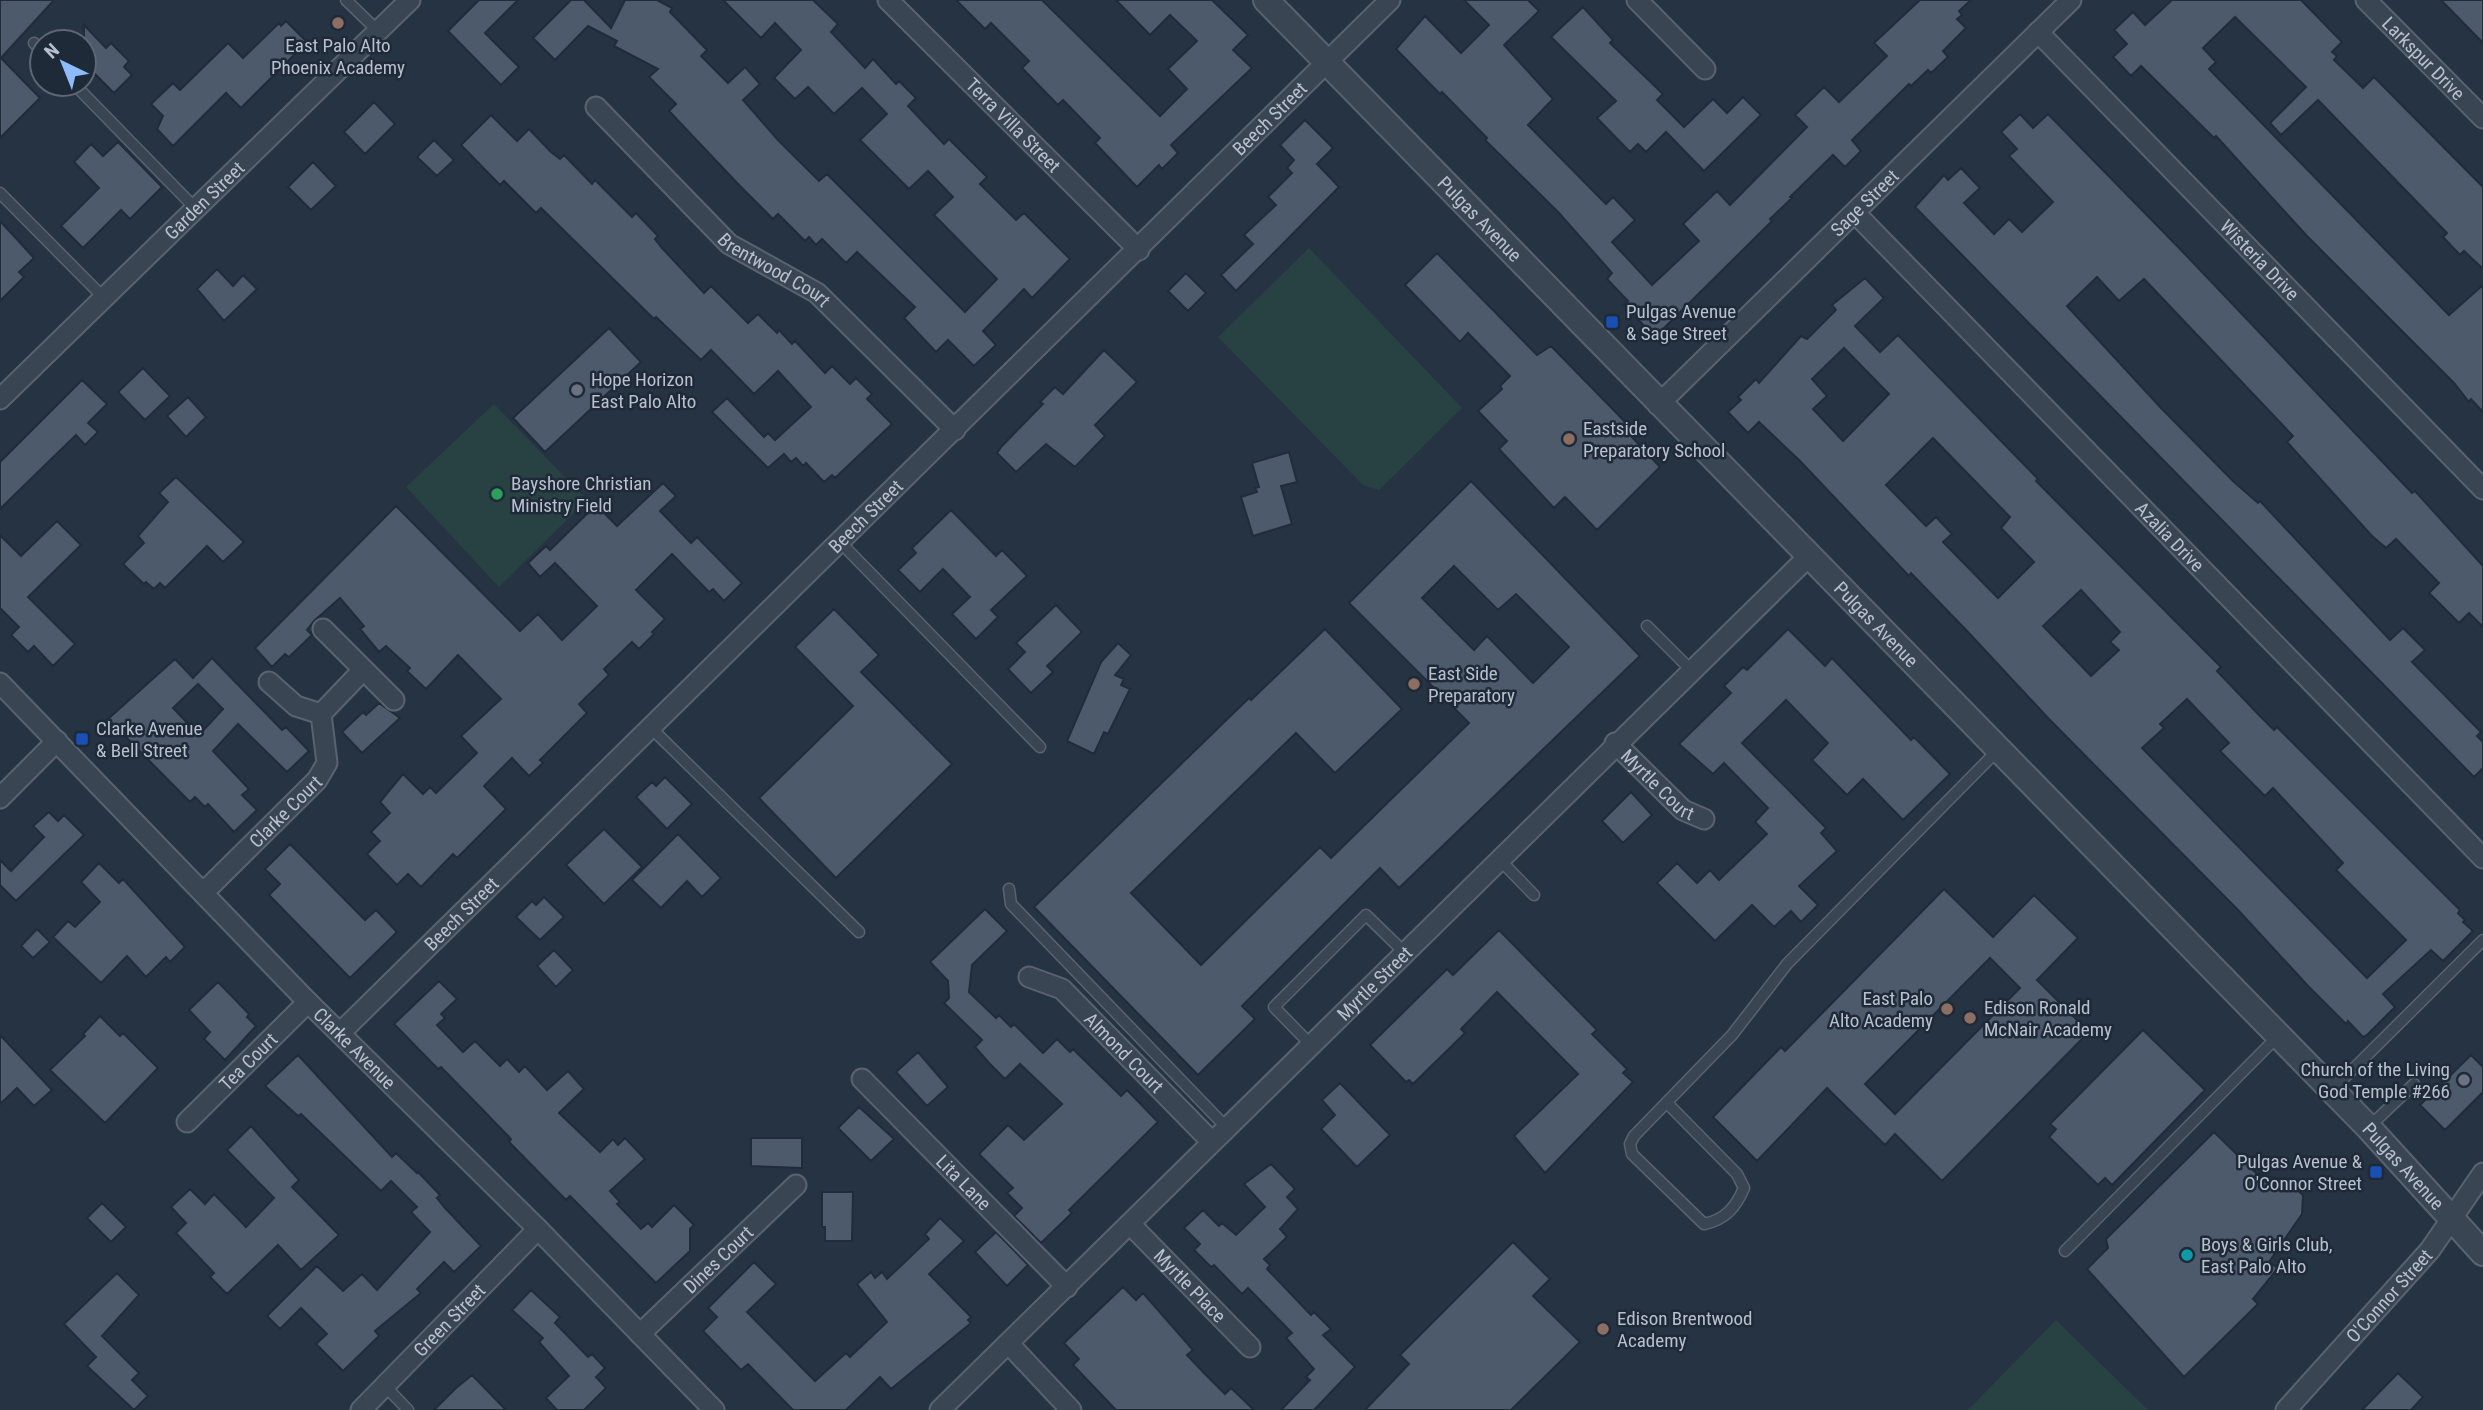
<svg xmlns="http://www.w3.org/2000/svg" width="2483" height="1410" viewBox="0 0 2483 1410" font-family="'Roboto Condensed',sans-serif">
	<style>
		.green { fill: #284244 }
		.building { fill: #4c5a6c; stroke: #212c3a; stroke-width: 2; fill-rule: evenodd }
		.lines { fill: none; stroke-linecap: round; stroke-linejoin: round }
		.service-casing { stroke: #596370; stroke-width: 13 }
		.minor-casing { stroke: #596370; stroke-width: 23 }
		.tertiary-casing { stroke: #596370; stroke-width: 28 }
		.service { stroke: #3a4553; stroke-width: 10 }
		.minor { stroke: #3a4553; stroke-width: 19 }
		.tertiary { stroke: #3a4553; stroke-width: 24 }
		.education-dot { fill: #8d6e63; stroke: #1f2a38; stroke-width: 2.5 }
		.transit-dot { fill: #1a4fb4; stroke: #1f2a38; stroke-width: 2.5 }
		.worship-dot { fill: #6b7280; stroke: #1f2a38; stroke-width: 2.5 }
		.leisure-dot { fill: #2e9e5b; stroke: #1f2a38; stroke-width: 2.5 }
		.culture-dot { fill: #0f9aa8; stroke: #1f2a38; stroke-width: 2.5 }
		.labels { text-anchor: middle; stroke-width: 5; stroke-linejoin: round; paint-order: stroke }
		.poi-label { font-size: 19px; fill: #b8c0cd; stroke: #1f2a38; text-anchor: start }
		.street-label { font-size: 19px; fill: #b8c0cd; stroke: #1f2a38 }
	</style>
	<rect width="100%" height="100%" fill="#263343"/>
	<!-- green -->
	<path class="green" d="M1309 248 1462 408 1379 490 1363 485 1218 337Z
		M494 404 587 500 499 587 406 487Z
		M2056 1320 2148 1410H1968Z"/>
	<!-- building -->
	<path class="building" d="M0 0H54L1 58 40 98 0 138Z
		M479 0H518L485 33 519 67 501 85 448 31Z
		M571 0H584L611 28 625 0H657L672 8 670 12 707 50 701 56 728 83 745 67 760 84 743 100 778 140 819 181 827 174 965 312 997 279 934 215 953 197 928 171 909 189 860 140 887 114 862 88 834 114 808 87 795 99 774 78 801 50 775 23 761 38 723 0H813L838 24 831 32 865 68 873 59 896 84 899 81 916 98 908 106 944 144 949 139 987 177 980 184 1016 220 1024 213 1070 259 1032 298 1024 289 983 331 996 345 974 366 948 340 936 352 904 318 915 307 857 252 846 263 822 239 816 245 809 237 805 241 778 214 773 219 740 186 669 111 676 104 649 77 658 69 614 46 617 41 588 26 555 60 533 38Z
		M956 0H1042L1160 116 1187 89 1168 69 1197 41 1170 15 1150 35 1116 0H1212L1248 35 1233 50 1252 68 1171 145 1178 153 1162 169 1159 165 1137 187 1095 143 1100 138 1063 100 1058 105 1022 68 1029 61 991 23 985 29Z
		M1464 0H1528L1539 11 1504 45 1553 99 1528 125 1606 204 1613 197 1635 220 1612 242 1652 285 1699 241 1683 224 1717 191 1730 205 1807 127 1795 115 1824 87 1839 102 1887 56 1874 43 1920 0H1971L1959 11 1962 15 1957 19 1966 28 1943 51 1948 57 1931 73 1928 70 1911 86 1909 84 1852 140 1861 151 1845 167 1833 155 1790 197 1792 198 1770 219 1772 221 1655 337 1624 305 1628 301 1607 279 1612 273 1559 213 1485 140 1487 138 1442 92 1440 94 1396 49 1425 16 1461 53 1489 25Z
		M2172 0H2301L2342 42 2332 52 2337 56 2334 60 2363 88 2374 77 2483 187V269L2464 251 2460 255 2443 237 2447 233 2318 100 2281 135 2270 123 2306 87 2235 17 2203 48 2216 62 2209 69 2449 315 2483 285V412L2471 399 2469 402 2454 383 2307 236 2216 136 2214 138 2141 66 2131 76 2113 57 2127 44 2114 30 2133 12 2145 25Z
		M2441 0H2483V43Z
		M1583 7 1613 40 1610 43 1663 94 1657 100 1684 127 1713 99 1727 113 1743 97 1761 115 1704 171 1666 132 1646 152 1638 144 1630 152 1597 118 1616 101 1551 37Z
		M286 21 307 42 241 108 226 93 173 146 157 129 163 116 151 104 173 83 180 90 228 43 243 58 279 23 281 26Z
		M84 25 106 48 111 43 129 61 124 67 132 75 114 93 84 63Z
		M374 102 395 124 365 154 344 132Z
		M2020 114 2033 128 2048 114 2181 250 2412 493 2415 491 2483 566V627L2469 613 2459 623 2429 593 2439 583 2396 539 2386 548 2372 536 2287 442 2293 436 2144 279 2119 301 2097 277 2067 306 2161 408 2234 482 2258 503 2260 501 2390 640 2403 628 2425 650 2412 662 2481 732 2477 736 2483 742V768L2474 777 1915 207 1944 175 1948 180 1961 168 1980 188 1964 203 1994 234 2009 219 2022 232 2053 202 2009 156 2017 149 2001 132Z
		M491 115 517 141 529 129 551 152 560 159 564 155 592 184 595 180 632 217 636 213 658 236 655 239 662 248 704 293 711 286 748 323 758 314 777 333 779 330 792 344 795 341 825 373 832 366 850 384 856 378 872 394 867 399 892 424 835 478 832 475 824 482 806 463 803 466 796 458 791 462 784 454 768 468 712 412 727 398 764 437 768 433 775 440 811 407 778 371 754 394 711 350 701 360 656 317 654 319 541 208 536 213 504 181 500 185 461 145Z
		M1305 120 1333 148 1317 164 1339 187 1236 291 1221 275 1253 244 1244 235 1276 205 1268 197 1292 173 1287 168 1294 160 1280 145Z
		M434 140 454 160 437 176 417 157Z
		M118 142 162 187 130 219 121 210 83 248 61 226 99 188 74 162 91 144 103 156Z
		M313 162 336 186 311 210 288 187Z
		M0 221 34 258 19 272 24 277 0 301Z
		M1437 253 1537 355 1551 346 1635 432 1631 436 1660 467 1597 530 1565 497 1554 508 1499 449 1507 441 1478 411 1502 389 1500 386 1510 376 1468 333 1460 342 1405 285Z
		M217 269 233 286 243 275 257 289 224 321 197 289Z
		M1186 273 1206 293 1188 311 1168 291Z
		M1865 278 1884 298 1855 326 1880 352 1898 335 2038 479 2036 481 2221 667 2217 671 2258 714 2274 730 2277 727 2460 910 2458 913 2465 920 2463 922 2473 931 2443 961 2431 950 2383 994 2395 1007 2367 1035 2363 1037 2348 1021 2346 1024 2309 987 2238 910 2048 718 1968 632 1911 573 1909 576 1800 461 1759 422 1748 433 1728 412 1741 400 1738 397 1756 379 1759 383 1801 336 1807 339 1836 310 1832 305ZM1844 348 1889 394 1843 441 1813 409 1827 396 1812 379ZM1933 438 2010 517 2001 528 2034 562 1998 598 1943 542 1952 534 1936 517 1926 526 1886 485ZM2081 590 2120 632 2110 642 2119 650 2091 676 2043 626ZM2187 699 2229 743 2220 751 2265 796 2273 788 2343 863 2336 870 2406 940 2367 978 2142 748 2164 728 2160 724Z
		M609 328 641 362 545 452 513 418Z
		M1104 350 1137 382 1095 425 1105 436 1075 467 1046 444 1016 472 997 453 1002 446 1043 404 1040 402 1055 387 1063 394Z
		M143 368 170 396 145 420 118 392Z
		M82 380 107 404 88 423 98 432 85 445 76 435 0 509V462Z
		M188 397 206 417 186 437 167 416Z
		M1289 452 1297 482 1281 486 1292 524 1253 536 1241 497 1257 492 1255 488 1259 487 1252 463Z
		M176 477 244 542 223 562 207 546 165 588 160 583 154 589 146 582 144 584 123 564 144 543 138 536 168 502 159 493Z
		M1471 481 1640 656 1399 888 1380 868 1242 1006 1255 1019 1198 1075 1034 907 1249 698 1251 700 1325 629 1402 709 1335 773 1296 733 1131 893 1201 965 1320 847 1331 858 1469 723 1349 603ZM1454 566 1498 610 1516 594 1569 647 1533 683 1487 636 1474 650 1422 598Z
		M663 483 676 496 660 511 691 543 697 537 742 583 724 601 713 589 709 592 672 554 636 590 665 619 652 632 654 634 639 649 632 642 604 669 609 675 579 704 587 713 540 760 543 763 529 776 512 758 484 786 506 809 457 858 453 854 421 887 408 874 397 885 367 854 380 841 371 832 390 813 380 802 403 774 423 794 430 787 436 793 477 753 461 736 501 699 458 655 426 689 407 671 410 668 386 646 379 652 360 629 364 626 340 598 314 621 307 630 312 635 289 657 285 654 272 667 255 648 396 506 520 631 538 614 562 640 597 606 555 563 540 577 528 563 546 546 550 550 596 505 617 526Z
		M951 510 996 556 1002 550 1027 576 991 610 998 617 976 639 952 614 970 597 943 569 920 592 898 570 916 553 912 548Z
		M57 521 81 545 28 597 75 644 53 666 34 646 28 652 11 635 19 627 0 608V535L21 556Z
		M1056 605 1082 632 1047 666 1053 672 1031 693 1008 669 1025 652 1016 643Z
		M834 609 879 655 861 672 952 764 836 878 759 798 853 706 795 647Z
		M1788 629 1825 666 1832 658 1911 740 1914 737 1950 774 1903 820 1863 779 1847 795 1812 760 1828 743 1786 700 1742 743 1826 828 1821 833 1837 851 1799 886 1818 905 1801 922 1791 911 1774 927 1752 905 1715 941 1657 883 1677 863 1697 883 1710 870 1719 880 1767 834 1755 822 1768 808 1724 763 1713 774 1679 744 1731 693 1724 686 1743 667 1747 670Z
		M1118 643 1131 655 1115 675 1124 679 1121 685 1130 689 1108 734 1104 732 1094 754 1067 741 1101 662Z
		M212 658 282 730 286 727 309 751 287 772 238 724 213 751 249 789 242 795 257 810 234 832 208 804 205 807 195 797 190 802 108 719 175 659 193 678ZM198 684 223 709 199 735 173 708Z
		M379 703 400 718 362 753 342 732 363 712 366 715Z
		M665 777 692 804 667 829 636 797 652 782 656 786Z
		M1631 792 1652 815 1623 843 1602 821Z
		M49 812 58 821 64 815 84 835 16 901 0 885V860L11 871 44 837 33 826Z
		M604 829 642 867 604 904 566 865Z
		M678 834 721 878 702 897 687 881 661 908 632 880Z
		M290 844 365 920 376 910 397 932 350 978 269 895 280 884 265 869Z
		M99 863 119 883 123 879 185 947 170 962 166 957 146 977 127 956 101 983 53 937 68 921 75 927 100 902 81 882Z
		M1944 889 1993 937 2034 895 2078 938 2037 980 2089 1032 1942 1181 1895 1134 1885 1145 1827 1088 1757 1161 1713 1117 1781 1047 1785 1051ZM1990 958 2020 988 1895 1114 1865 1084Z
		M544 897 564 917 540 940 516 917 532 901 536 905Z
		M985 909 1007 931 972 965 969 992 996 1018 999 1015 1011 1027 1014 1024 1043 1053 1057 1039 1070 1052 1073 1049 1121 1096 1127 1090 1158 1122 1069 1210 1072 1213 1041 1243 1014 1216 1022 1208 1007 1193 1013 1188 979 1154 1008 1125 1024 1140 1062 1104 1020 1064 1005 1079 990 1064 975 1047 982 1040 944 1003 949 998 948 981 930 962Z
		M37 929 50 942 33 958 21 946Z
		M1499 930 1597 1030 1592 1034 1627 1069 1623 1073 1633 1082 1545 1173 1514 1136 1578 1074 1497 992 1461 1029 1465 1033 1413 1084 1409 1080 1406 1082 1370 1045 1447 969 1453 975Z
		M554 950 573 970 556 987 537 966Z
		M439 981 457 999 441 1014 445 1018 437 1025 463 1052 475 1041 500 1066 507 1059 519 1072 525 1066 547 1090 568 1071 584 1089 559 1113 600 1152 613 1139 618 1145 625 1138 645 1159 610 1191 620 1202 617 1204 641 1229 648 1223 652 1227 674 1205 694 1225 690 1229V1251L656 1283 570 1196 566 1200 509 1142 511 1139 480 1107 441 1067 438 1069 394 1024Z
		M218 982 249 1014 247 1017 256 1026 225 1060 204 1039 210 1032 189 1010Z
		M100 1016 120 1036 123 1033 158 1068 105 1123 50 1070 85 1036 83 1034Z
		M2143 1030 2205 1090 2112 1185 2105 1178 2098 1185 2049 1137 2056 1129 2050 1124Z
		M0 1035 52 1090 34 1106 17 1088 0 1104Z
		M918 1052 948 1087 927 1106 896 1072Z
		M298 1055 392 1157 396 1153 417 1173 418 1172 440 1195 437 1198 445 1208 481 1246 454 1272 444 1262 417 1289 421 1293 375 1331 379 1336 343 1371 316 1344 327 1334 301 1308 280 1329 267 1316 317 1266 343 1291 362 1274 377 1290 430 1232 411 1212 417 1207 391 1181 381 1191 301 1114 298 1116 265 1086Z
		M2471 1055 2483 1067V1092L2445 1130 2420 1105Z
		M1340 1083 1390 1135 1357 1167 1321 1129 1335 1115 1322 1100Z
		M859 1107 894 1139 871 1161 838 1128Z
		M251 1126 299 1180 292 1187 339 1235 301 1270 278 1245 227 1294 210 1277 214 1273 176 1233 186 1223 171 1207 190 1189 205 1204 214 1194 246 1227 274 1198 227 1150Z
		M2214 1132 2257 1174 2285 1180 2303 1195 2302 1214 2269 1262 2278 1268 2253 1299 2258 1304 2184 1377 2087 1269 2108 1248 2106 1239Z
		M751 1138H802V1168L751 1166Z
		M1271 1164 1295 1189 1287 1197 1298 1209 1280 1229 1287 1237 1264 1259 1270 1265 1267 1269 1311 1315 1314 1312 1331 1329 1323 1335 1355 1367 1314 1410H1281L1310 1380 1306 1377 1314 1369 1286 1338 1292 1333 1248 1288 1242 1294 1214 1265 1211 1267 1194 1250 1200 1244 1184 1228 1203 1210 1219 1226 1222 1223 1236 1235 1265 1207 1244 1184Z
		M822 1192H853L852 1241H825V1227H822Z
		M102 1203 126 1227 111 1242 87 1218Z
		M940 1218 964 1241 929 1274 971 1317 968 1320 971 1323 891 1389 880 1377 846 1410H793L748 1364 741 1370 703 1331 717 1317 708 1308 754 1262 776 1284 747 1312 815 1381 846 1353 850 1357 887 1322 857 1284 871 1272 875 1278 882 1272 887 1279 929 1239 925 1234Z
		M996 1232 1028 1265 1007 1286 975 1252Z
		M1513 1242 1550 1279 1533 1296 1580 1342 1511 1410H1365L1409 1364 1400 1355Z
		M117 1273 139 1295 102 1336 139 1373 132 1380 148 1396 134 1410 87 1366 96 1357 64 1324Z
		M1123 1287 1136 1300 1143 1293 1193 1350 1187 1355 1204 1373 1225 1394 1231 1388 1254 1410H1116L1073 1365 1079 1359 1064 1343Z
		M531 1290 560 1317 555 1323 588 1357 592 1354 605 1368 596 1377 606 1388 584 1410H557L546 1398 569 1376 539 1342 543 1338 512 1310Z
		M2398 1373 2423 1397 2411 1410H2362Z
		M472 1375 506 1410H434L456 1388Z"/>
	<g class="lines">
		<!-- service casing -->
		<g class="service-casing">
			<path id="service" d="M346 0 378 31
				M34 43 42 52
				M74 84 196 209
				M0 193 104 298
				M841 543 1040 747
				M1647 626 1691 670
				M652 729 859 932
				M1499 859 1534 895
				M1009 889 1011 904 1226 1127
				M1310 1044 1274 1007 1366 915 1404 952
				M2332 1090 2483 940
				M1668 1104 1737 1174 1744 1188C1736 1207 1725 1220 1704 1224L1632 1154 1630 1144 1634 1136 1732 1035 1787 964 1997 751
				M2369 1127 2414 1084
				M2065 1251 2278 1036
				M385 1386 408 1410"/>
		</g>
		<!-- minor casing -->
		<g class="minor-casing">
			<g id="minor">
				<path id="s1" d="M888 0 1139 250"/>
				<path d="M1637 0 1705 69"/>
				<path id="s2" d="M2366 0 2483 118"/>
				<path id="s3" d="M2038 32 2483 489"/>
				<path id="s4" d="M596 107 729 244 817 293 955 430"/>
				<path id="s5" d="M1856 214 2483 858"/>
				<path id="s6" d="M0 399 410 0"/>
				<path id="s7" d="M1658 405 2071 0"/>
				<path d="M323 629 394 700"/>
				<path d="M269 682 296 706 321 714"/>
				<path id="s8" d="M0 683 308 1002 538 1229 714 1410"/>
				<path id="s9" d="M1615 743 1683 810 1704 819"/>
				<path d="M0 798 57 741"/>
				<path id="s10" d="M203 893 317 780 327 763 321 714 363 670"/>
				<path id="s11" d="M1029 977 1062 989 1211 1141"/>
				<path id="s12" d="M340 1033 1390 0"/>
				<path id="s13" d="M862 1079 1067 1287"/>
				<path id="s14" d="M187 1122 308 1002"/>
				<path id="s15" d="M1130 1224 1250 1347"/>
				<path id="s16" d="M640 1334 796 1185"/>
				<path d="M1009 1344 1071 1410"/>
				<path id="s17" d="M361 1410 538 1229"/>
				<path id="s18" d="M940 1410 1808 557"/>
				<path id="s19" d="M2286 1410 2430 1250 2483 1173"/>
			</g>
		</g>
		<!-- tertiary casing -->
		<g class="tertiary-casing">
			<g id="tertiary">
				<path id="s20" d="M1266 0 2368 1127 2483 1253"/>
			</g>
		</g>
		<!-- service -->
		<use href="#service" class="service"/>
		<!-- minor -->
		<use href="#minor" class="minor"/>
		<!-- tertiary -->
		<use href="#tertiary" class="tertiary"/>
	</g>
	<!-- markers -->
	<g class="education-dot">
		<circle cx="338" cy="23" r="7"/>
		<circle cx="1569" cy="439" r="7"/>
		<circle cx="1414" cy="684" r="7"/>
		<circle cx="1947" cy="1009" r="7"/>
		<circle cx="1970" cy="1018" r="7"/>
		<circle cx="1603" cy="1329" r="7"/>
	</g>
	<g class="transit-dot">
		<rect x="1605" y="315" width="14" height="14" rx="3.5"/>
		<rect x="75" y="732" width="14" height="14" rx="3.5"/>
		<rect x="2369" y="1165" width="14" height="14" rx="3.5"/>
	</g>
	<g class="worship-dot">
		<circle cx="577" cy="390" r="7"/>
		<circle cx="2464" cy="1080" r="7"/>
	</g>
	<circle class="leisure-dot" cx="497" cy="494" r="7"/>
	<circle class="culture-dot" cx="2187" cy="1255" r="7"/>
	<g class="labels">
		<!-- poi labels -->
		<g class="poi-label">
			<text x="338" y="52" text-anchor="middle">East Palo Alto<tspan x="338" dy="22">Phoenix Academy</tspan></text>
			<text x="1626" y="318">Pulgas Avenue<tspan x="1626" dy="22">&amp; Sage Street</tspan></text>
			<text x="591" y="386">Hope Horizon<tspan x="591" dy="22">East Palo Alto</tspan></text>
			<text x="1583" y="435">Eastside<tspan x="1583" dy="22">Preparatory School</tspan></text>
			<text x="511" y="490">Bayshore Christian<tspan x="511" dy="22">Ministry Field</tspan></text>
			<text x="1428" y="680">East Side<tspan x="1428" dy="22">Preparatory</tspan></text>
			<text x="96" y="735">Clarke Avenue<tspan x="96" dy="22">&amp; Bell Street</tspan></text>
			<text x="1933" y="1005" text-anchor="end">East Palo<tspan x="1933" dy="22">Alto Academy</tspan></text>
			<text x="1984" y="1014">Edison Ronald<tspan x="1984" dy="22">McNair Academy</tspan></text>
			<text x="2450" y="1076" text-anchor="end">Church of the Living<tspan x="2450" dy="22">God Temple #266</tspan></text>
			<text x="2362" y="1168" text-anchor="end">Pulgas Avenue &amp;<tspan x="2362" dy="22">O'Connor Street</tspan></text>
			<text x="2201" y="1251">Boys &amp; Girls Club,<tspan x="2201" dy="22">East Palo Alto</tspan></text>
			<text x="1617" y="1325">Edison Brentwood<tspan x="1617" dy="22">Academy</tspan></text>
		</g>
		<!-- street labels -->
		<g class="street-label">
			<text dy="7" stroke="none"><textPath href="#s2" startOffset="82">Larkspur Drive</textPath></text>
			<text dy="7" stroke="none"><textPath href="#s12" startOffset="1304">Beech Street</textPath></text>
			<text dy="7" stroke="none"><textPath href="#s1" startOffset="177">Terra Villa Street</textPath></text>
			<text dy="7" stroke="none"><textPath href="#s6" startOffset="285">Garden Street</textPath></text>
			<text dy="7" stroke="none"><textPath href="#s7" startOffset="289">Sage Street</textPath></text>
			<text dy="7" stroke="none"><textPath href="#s20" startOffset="306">Pulgas Avenue</textPath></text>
			<text dy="7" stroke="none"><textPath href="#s3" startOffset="318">Wisteria Drive</textPath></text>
			<text dy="7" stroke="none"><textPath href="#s4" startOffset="243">Brentwood Court</textPath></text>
			<text dy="7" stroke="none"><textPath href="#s12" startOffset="737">Beech Street</textPath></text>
			<text dy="7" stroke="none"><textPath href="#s5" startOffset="450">Azalia Drive</textPath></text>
			<text dy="7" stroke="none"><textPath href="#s20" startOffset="873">Pulgas Avenue</textPath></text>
			<text dy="7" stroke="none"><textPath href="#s9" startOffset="60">Myrtle Court</textPath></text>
			<text dy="7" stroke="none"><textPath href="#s10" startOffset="116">Clarke Court</textPath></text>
			<text dy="7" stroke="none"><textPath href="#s12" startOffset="170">Beech Street</textPath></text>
			<text dy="7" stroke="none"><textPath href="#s18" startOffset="609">Myrtle Street</textPath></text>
			<text dy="7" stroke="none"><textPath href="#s8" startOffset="509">Clarke Avenue</textPath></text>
			<text dy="7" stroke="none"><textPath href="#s11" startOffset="124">Almond Court</textPath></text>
			<text dy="7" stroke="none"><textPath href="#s14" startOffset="86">Tea Court</textPath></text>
			<text dy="7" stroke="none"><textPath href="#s20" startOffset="1629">Pulgas Avenue</textPath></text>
			<text dy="7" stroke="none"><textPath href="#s13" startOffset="145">Lita Lane</textPath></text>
			<text dy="7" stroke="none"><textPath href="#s16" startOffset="108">Dines Court</textPath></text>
			<text dy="7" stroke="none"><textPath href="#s15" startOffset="86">Myrtle Place</textPath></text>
			<text dy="7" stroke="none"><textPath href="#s19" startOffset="154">O'Connor Street</textPath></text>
			<text dy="7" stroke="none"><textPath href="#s17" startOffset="126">Green Street</textPath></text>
		</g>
	</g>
	<!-- north arrow -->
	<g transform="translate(63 63) rotate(317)"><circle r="33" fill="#1f2a38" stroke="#5c6674" stroke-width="2"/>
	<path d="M0-5L12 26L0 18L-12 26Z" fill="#8ebbfb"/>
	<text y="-10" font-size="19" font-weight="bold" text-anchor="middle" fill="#b8c0cd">N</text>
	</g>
</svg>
